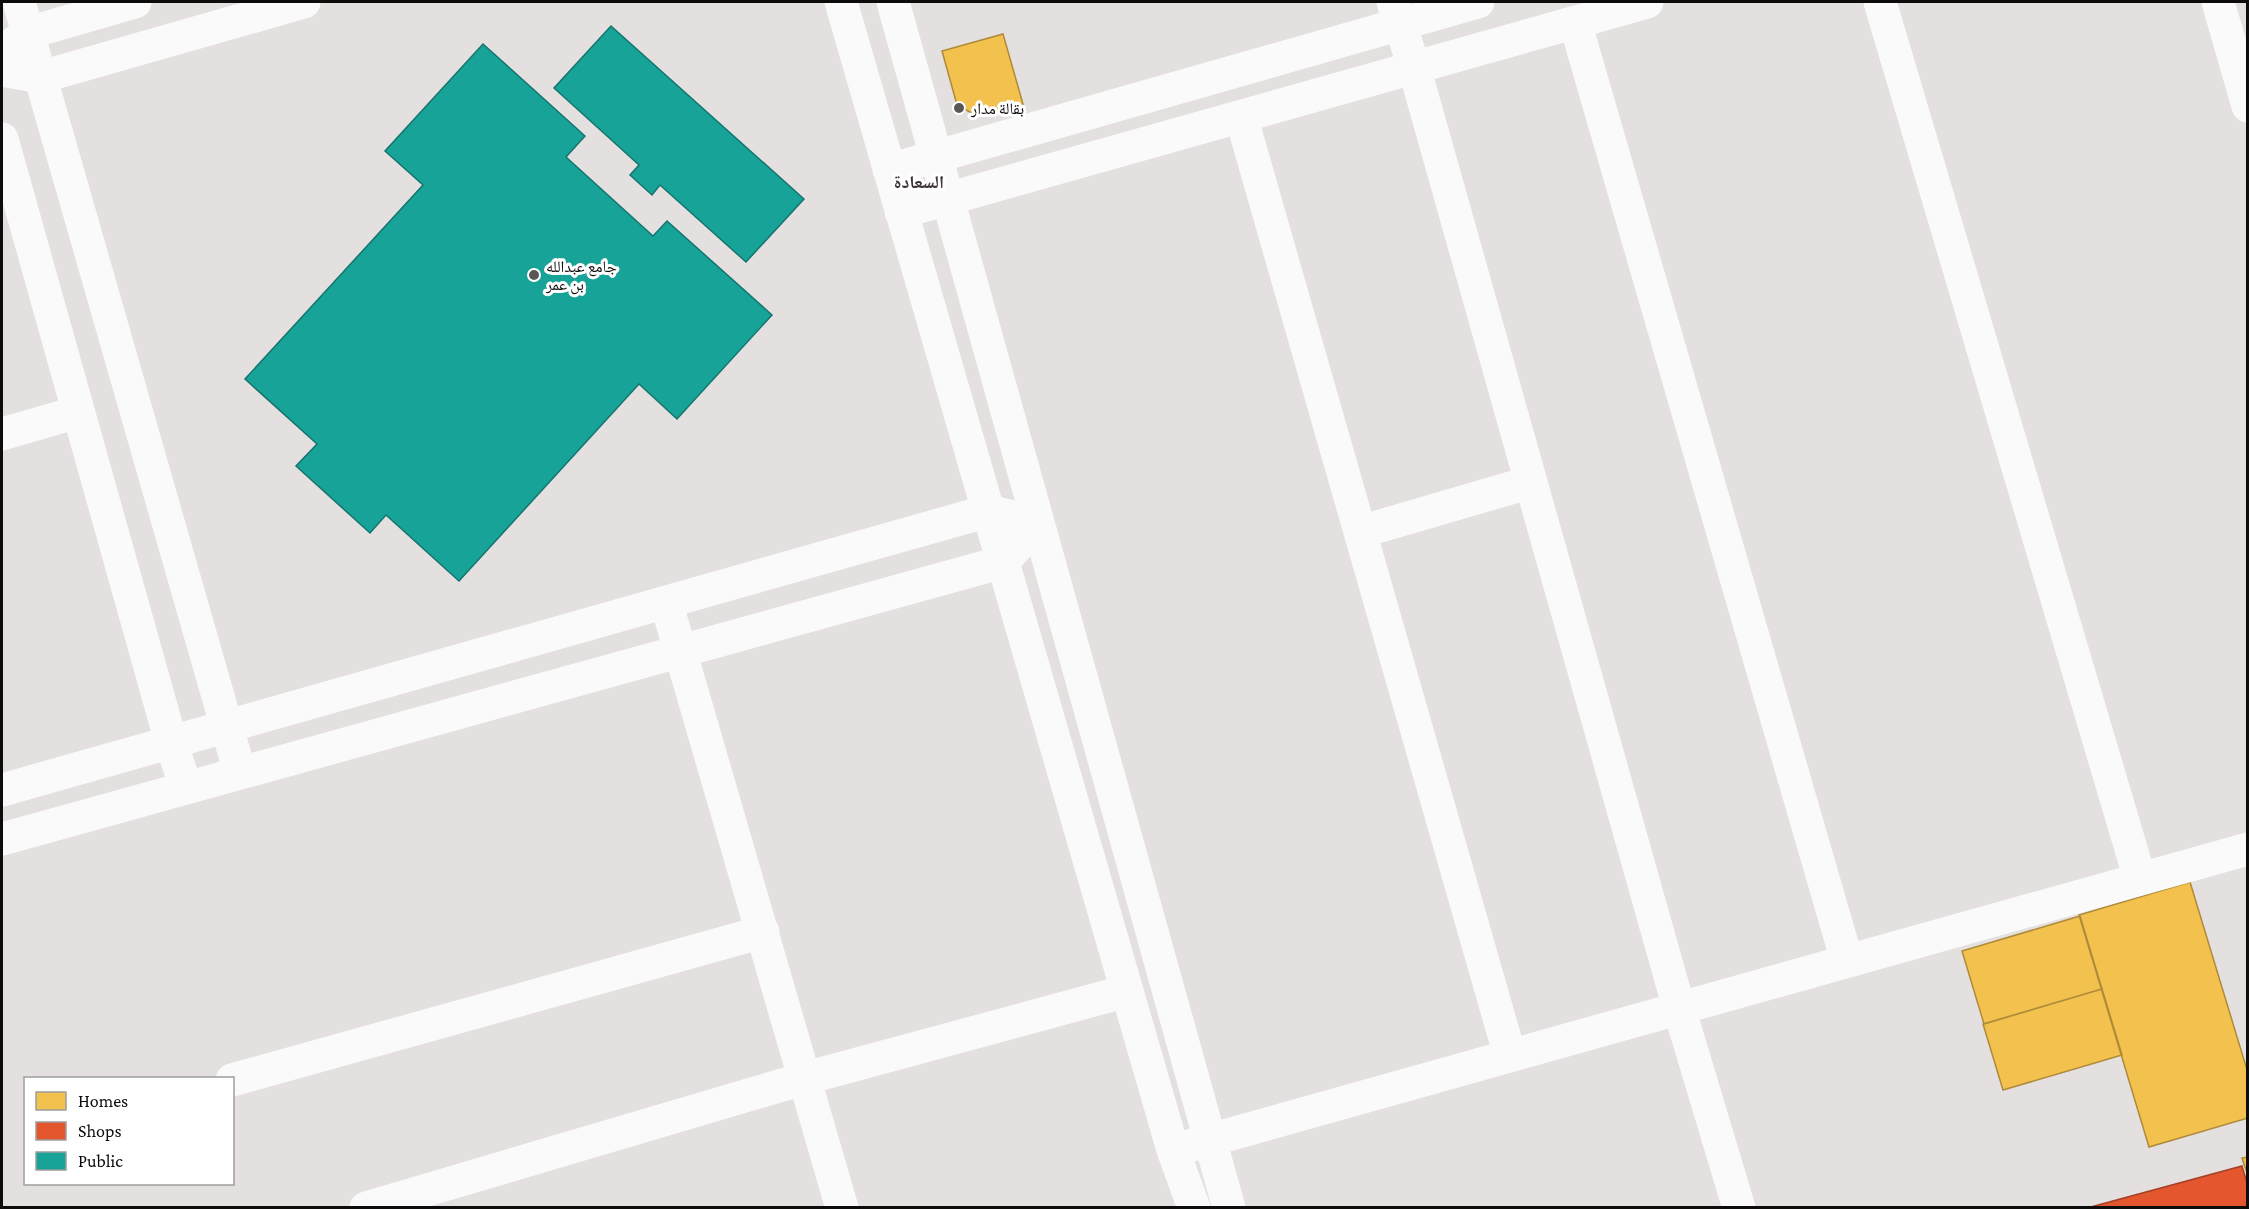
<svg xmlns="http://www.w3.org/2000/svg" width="2249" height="1209" viewBox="0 0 2249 1209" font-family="'Crimson Pro','Noto Naskh Arabic',serif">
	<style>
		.homes { fill: #f2c14e; stroke: #ae8a3a; stroke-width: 1.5 }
		.shops { fill: #e4572e; stroke: #a44024; stroke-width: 1.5 }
		.public { fill: #17a398; stroke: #14756e; stroke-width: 1.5 }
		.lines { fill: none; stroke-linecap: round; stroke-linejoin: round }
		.minor { stroke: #fbfafa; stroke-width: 33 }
		.tertiary { stroke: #fbfafa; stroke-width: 33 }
		.poi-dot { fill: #595656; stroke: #fff; stroke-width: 2 }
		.labels { text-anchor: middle; stroke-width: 6; stroke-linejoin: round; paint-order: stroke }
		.poi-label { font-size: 16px; fill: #0e0b0b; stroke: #fff; text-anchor: start }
		.neighbourhood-label { font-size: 18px; font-weight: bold; fill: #3d3536; stroke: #fff }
	</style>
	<rect width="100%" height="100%" fill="#e5e0e0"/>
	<!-- homes -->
	<path class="homes" d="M1003 34 1023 104 977 116 957 105 942 51Z
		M2190 882 2248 1073V1118L2149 1147 2079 915Z
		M2080 916 2102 989 1984 1024 1962 951Z
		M2102 989 2122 1055 2003 1090 1983 1024Z
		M2248 1157V1176L2242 1158Z"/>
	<!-- shops -->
	<path class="shops" d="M2242 1166 2248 1186V1208H2087Z"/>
	<!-- public -->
	<path class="public" d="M611 26 804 199 746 262 660 185 652 195 630 175 639 165 554 88Z
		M483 44 585 136 566 157 653 236 667 221 772 315 677 419 639 384 459 581 386 515 370 533 296 466 317 444 245 379 423 185 385 151Z"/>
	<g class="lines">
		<!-- minor -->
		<path class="minor" d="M19 2 240 773
			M841 2 1173 1150 1194 1208
			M893 2 1229 1208
			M1393 2 1414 67 1679 1008 1739 1208
			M1880 2 2140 879
			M1575 22 1847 961
			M10 46 28 33 135 2
			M2 70 41 77 304 2
			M1241 116 1510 1056
			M2 139 171 742 186 788
			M889 170 1478 2
			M901 212 1647 2
			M2 434 78 412
			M1360 532 1531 482
			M666 602 842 1208
			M2 790 988 511 1038 523 1003 562 2 839
			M232 1080 763 932
			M1192 1145 2248 849
			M366 1208 806 1078 1127 991"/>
		<!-- tertiary -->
		<path class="tertiary" d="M2218 2 2248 106"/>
	</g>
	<!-- markers -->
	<g class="poi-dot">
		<circle cx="959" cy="108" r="6"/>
		<circle cx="534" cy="275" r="6"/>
	</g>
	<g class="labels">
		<!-- poi labels -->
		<g class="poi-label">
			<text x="971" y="114">بقالة مدار</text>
			<text x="546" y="272">جامع عبدالله<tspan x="546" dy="18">بن عمر</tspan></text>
		</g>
		<!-- neighbourhood labels -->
		<g class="neighbourhood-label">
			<text x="919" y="188">السعادة</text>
		</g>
	</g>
	<!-- border -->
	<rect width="2249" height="1209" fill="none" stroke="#0e0b0b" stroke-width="6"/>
	<!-- legend -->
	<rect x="24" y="1077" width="210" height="108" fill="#ffffff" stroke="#9f9d9d" stroke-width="1.5"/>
	<rect x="36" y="1092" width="30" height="18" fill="#f2c14e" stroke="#9f9d9d" stroke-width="1.5"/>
	<text x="78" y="1107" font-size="18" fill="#0e0b0b">Homes</text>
	<rect x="36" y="1122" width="30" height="18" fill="#e4572e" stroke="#9f9d9d" stroke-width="1.5"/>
	<text x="78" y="1137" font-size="18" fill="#0e0b0b">Shops</text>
	<rect x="36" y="1152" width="30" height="18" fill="#17a398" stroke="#9f9d9d" stroke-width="1.5"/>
	<text x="78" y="1167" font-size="18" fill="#0e0b0b">Public</text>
</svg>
